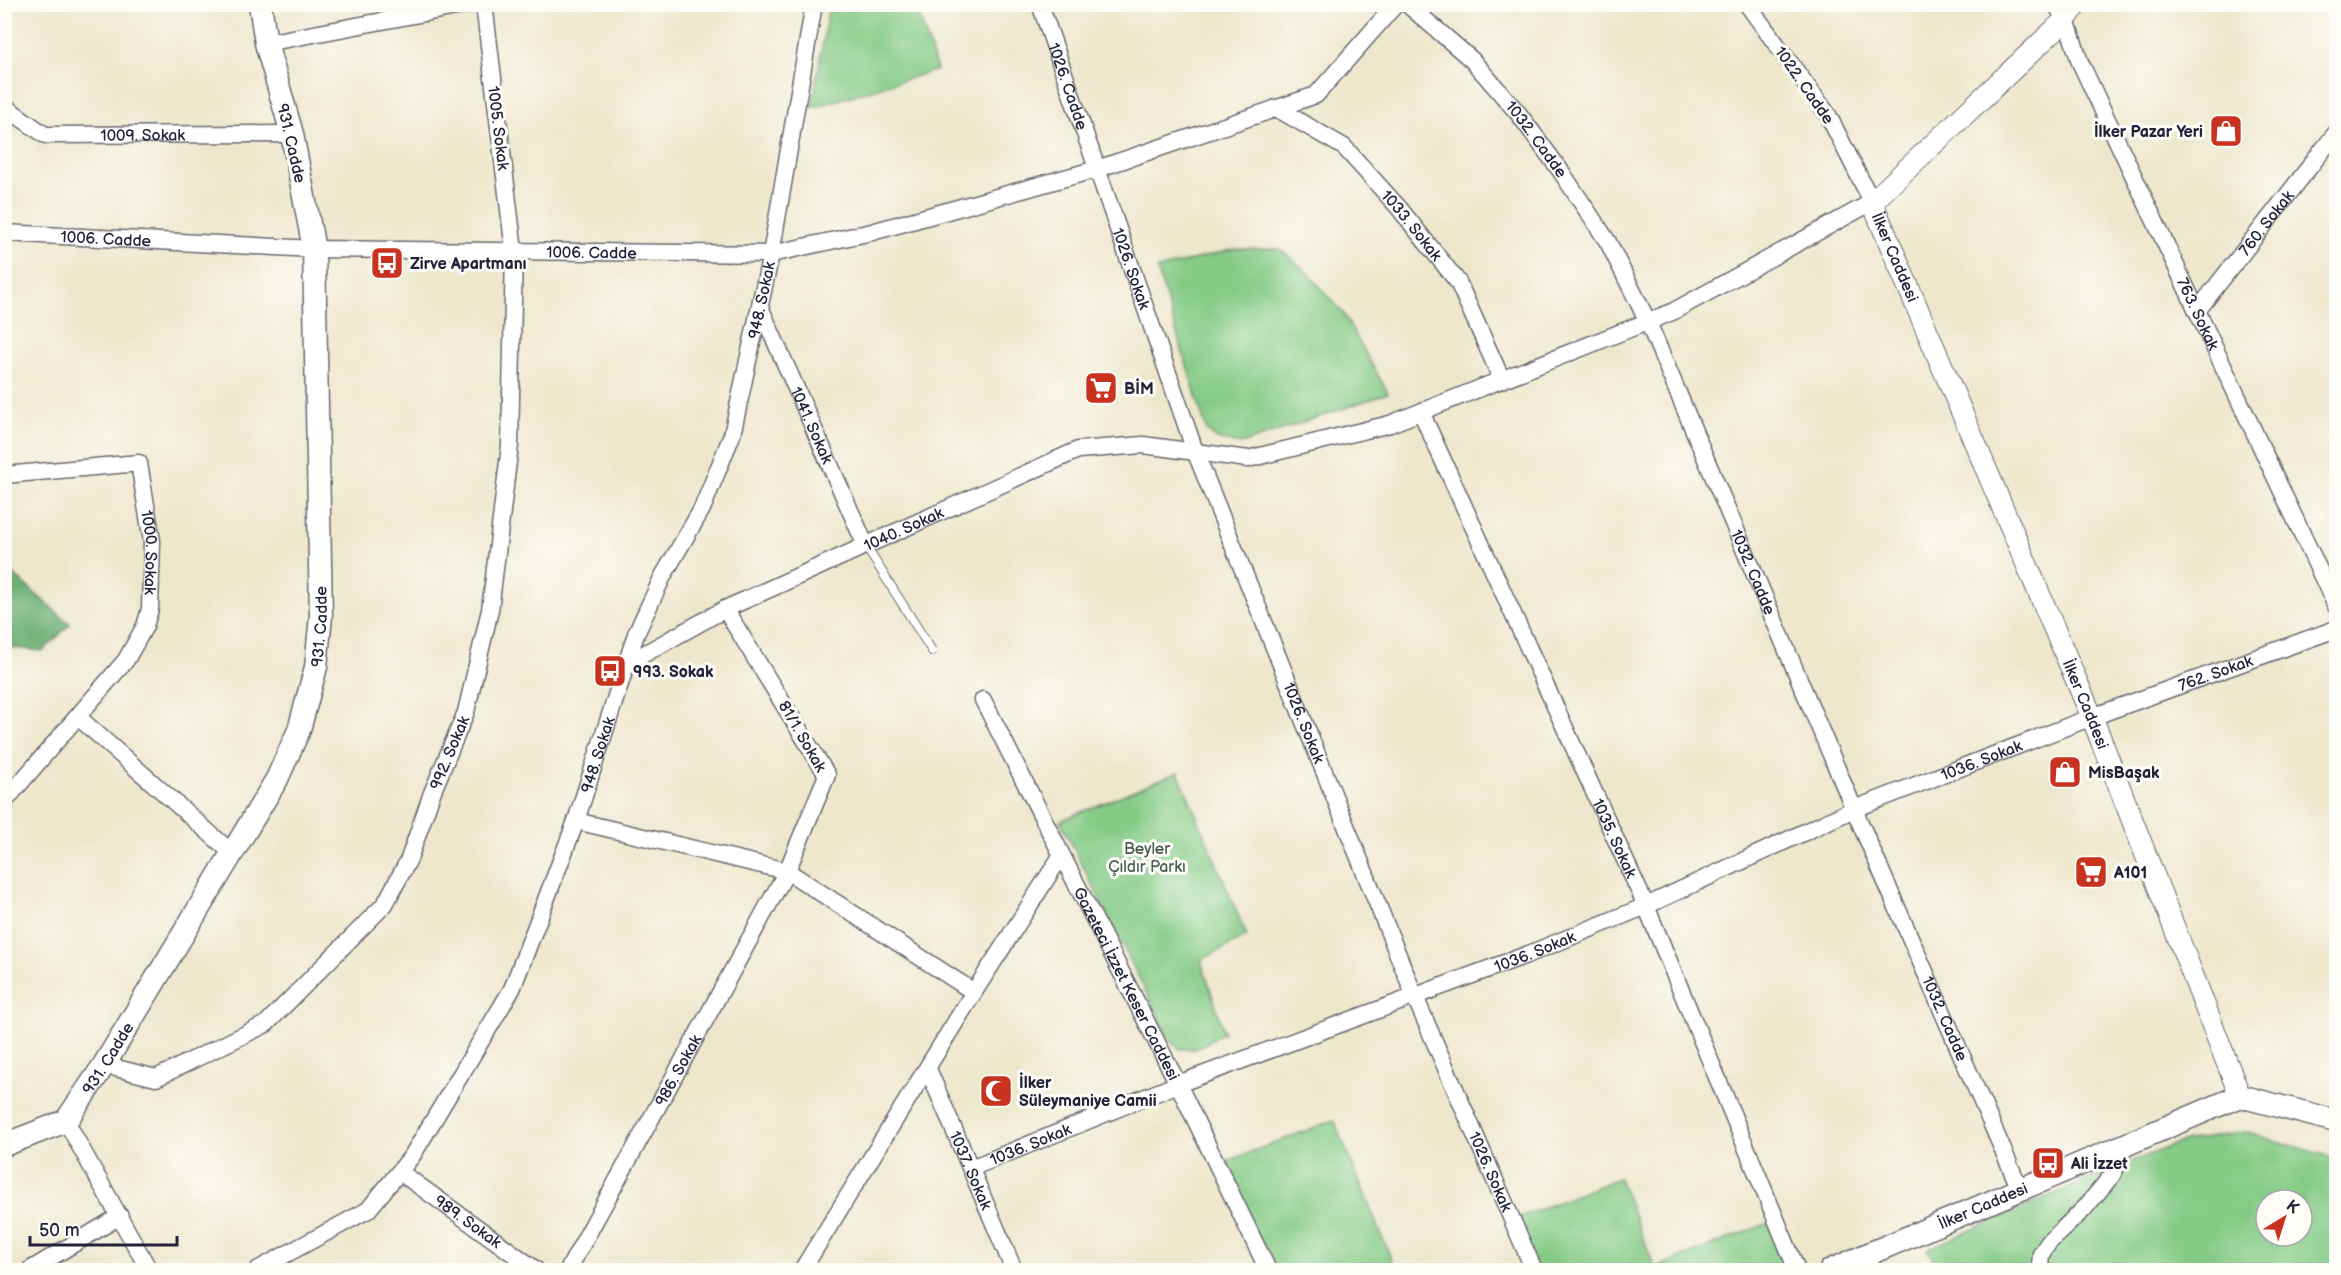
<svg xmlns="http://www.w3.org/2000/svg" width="2341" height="1275" viewBox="0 0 2341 1275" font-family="'Balsamiq Sans',sans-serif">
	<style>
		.built { fill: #efd6bb }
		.green { fill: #85cb86; stroke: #547660; stroke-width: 1.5; fill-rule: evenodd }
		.forest { fill: #6caf73; stroke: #476857; stroke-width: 1.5 }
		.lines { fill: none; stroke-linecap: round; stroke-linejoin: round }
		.service-casing { stroke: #69676e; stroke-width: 10 }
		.minor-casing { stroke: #69676e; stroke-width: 19 }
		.tertiary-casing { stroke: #69676e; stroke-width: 23 }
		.secondary-casing { stroke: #69676e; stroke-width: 25 }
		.service { stroke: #fff; stroke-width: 8 }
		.minor { stroke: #fff; stroke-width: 16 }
		.tertiary { stroke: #fff; stroke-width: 21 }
		.secondary { stroke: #fff; stroke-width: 22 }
		.labels { text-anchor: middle; stroke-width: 6; stroke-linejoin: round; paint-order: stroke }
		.street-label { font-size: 16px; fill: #22223b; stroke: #fdfcf7 }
		.poi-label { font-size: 16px; font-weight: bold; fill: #22223b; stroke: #fdfcf7; text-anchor: start }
		.park-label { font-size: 16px; fill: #455d55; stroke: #fdfcf7 }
	</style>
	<rect width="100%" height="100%" fill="#fdfcf7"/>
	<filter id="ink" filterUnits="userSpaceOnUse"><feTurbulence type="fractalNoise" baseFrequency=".0167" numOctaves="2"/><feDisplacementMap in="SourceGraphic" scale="12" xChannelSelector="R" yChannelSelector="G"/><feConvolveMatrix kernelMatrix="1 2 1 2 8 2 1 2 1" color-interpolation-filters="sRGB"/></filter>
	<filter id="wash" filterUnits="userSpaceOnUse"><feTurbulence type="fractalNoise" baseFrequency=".008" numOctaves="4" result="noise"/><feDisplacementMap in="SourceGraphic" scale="24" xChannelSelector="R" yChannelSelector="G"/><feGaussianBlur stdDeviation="1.35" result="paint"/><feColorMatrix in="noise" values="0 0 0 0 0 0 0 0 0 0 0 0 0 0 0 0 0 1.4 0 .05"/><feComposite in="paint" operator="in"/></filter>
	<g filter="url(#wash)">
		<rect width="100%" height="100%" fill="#ede7cc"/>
		<!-- built -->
		<path class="built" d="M2313 5H2336V19L2319 7Z"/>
		<!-- green -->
		<path class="green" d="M829 5H916L937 70 812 108Z
			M1235 249H1280L1306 271 1343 313 1388 393 1241 444 1217 439 1207 431 1157 269Z
			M1178 772 1247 936 1201 960 1224 1032 1196 1049H1180L1171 1042 1060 821Z
			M1334 1120 1396 1270H1268L1217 1165Z
			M2244 1132 2336 1158V1270H1939L1927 1249 2127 1163 2182 1142ZM2266 1200H2302V1236H2266Z
			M1619 1178 1655 1268 1776 1220 1797 1270H1534L1512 1220Z"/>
		<!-- forest -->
		<path class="forest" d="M5 567 70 624 43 651 5 647Z"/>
	</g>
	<g filter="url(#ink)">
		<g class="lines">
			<!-- service casing -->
			<g class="service-casing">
				<path id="service" d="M865 545 932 651"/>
			</g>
			<!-- minor casing -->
			<g class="minor-casing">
				<g id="minor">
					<path id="s1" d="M1040 4 1195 451 1415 997 1534 1270"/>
					<path id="s2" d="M1407 4 1472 60 1518 113 1560 170 1608 242 1648 322 1854 809 2020 1189"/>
					<path id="s3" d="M2055 4 2066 19 2080 62 2336 606"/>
					<path d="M266 43 472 4"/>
					<path id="s4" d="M4 106 45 135 292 134"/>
					<path id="s5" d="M1276 108 1344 147 1399 208 1458 282 1502 380"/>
					<path id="s6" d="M4 233 314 249 771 254 872 232 1097 169 1316 95 1396 4"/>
					<path id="s7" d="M760 307 865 544"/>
					<path id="s8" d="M2197 311 2336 133"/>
					<path id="s9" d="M1421 412 1646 906 1797 1270"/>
					<path id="s10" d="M4 475 139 463 152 541 150 609 145 626 126 660 4 802"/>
					<path id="s11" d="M626 664 725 609 1078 450 1143 445 1248 459 1390 424 1672 312 1872 202 1828 115 1747 4"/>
					<path id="s12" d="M983 700 1178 1084 1268 1270"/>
					<path d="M78 717 232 853"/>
					<path d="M576 821 787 871 974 992 802 1270"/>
					<path d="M974 992 1061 856"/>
					<path id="s13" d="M104 1065 156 1078 266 1024 385 904 409 859 432 793 466 712 490 610 510 445 514 251 484 4"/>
					<path id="s14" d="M928 1069 1014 1270"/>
					<path d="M66 1121 149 1270"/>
					<path id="s15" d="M971 1168 1178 1084 1529 954 1646 906 1854 809 2092 717 2336 629"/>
					<path id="s16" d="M400 1172 536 1270"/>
					<path d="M30 1270 120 1216"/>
					<path id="s17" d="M257 1270 368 1210 412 1156 512 989 576 821 636 634 663 576 702 509 732 435 771 254 814 4"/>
					<path id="s18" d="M568 1270 787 871 827 775 725 609"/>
					<path d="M2042 1270 2040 1266 2041 1254 2049 1242 2084 1209 2113 1174 2126 1144"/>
				</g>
			</g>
			<!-- tertiary casing -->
			<g class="tertiary-casing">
				<g id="tertiary">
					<path id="s19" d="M2077 4 2066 19 1872 202 2092 717 2240 1096"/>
				</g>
			</g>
			<!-- secondary casing -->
			<g class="secondary-casing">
				<g id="secondary">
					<path id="s20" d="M4 1145 66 1121 104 1065 277 779 299 730 316 667 321 616 314 249 292 134 266 43 260 4"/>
					<path id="s21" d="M1831 1270 2240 1096 2336 1121"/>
				</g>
			</g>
			<!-- service -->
			<use href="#service" class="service"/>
			<!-- minor -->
			<use href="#minor" class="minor"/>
			<!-- tertiary -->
			<use href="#tertiary" class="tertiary"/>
			<!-- secondary -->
			<use href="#secondary" class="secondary"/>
		</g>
	</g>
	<!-- icons -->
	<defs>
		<g id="shop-square" transform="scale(1.725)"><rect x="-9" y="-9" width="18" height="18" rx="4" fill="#c8321e" stroke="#fdfcf7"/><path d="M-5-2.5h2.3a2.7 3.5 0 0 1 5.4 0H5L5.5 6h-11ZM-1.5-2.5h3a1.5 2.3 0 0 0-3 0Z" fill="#fff"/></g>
		<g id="bus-square" transform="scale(1.725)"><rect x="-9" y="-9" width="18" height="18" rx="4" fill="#c8321e" stroke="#fdfcf7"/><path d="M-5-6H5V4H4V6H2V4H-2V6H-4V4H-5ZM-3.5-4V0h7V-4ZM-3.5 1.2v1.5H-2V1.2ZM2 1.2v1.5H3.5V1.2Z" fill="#fff"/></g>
		<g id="supermarket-square" transform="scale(1.725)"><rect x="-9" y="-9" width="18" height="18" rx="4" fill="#c8321e" stroke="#fdfcf7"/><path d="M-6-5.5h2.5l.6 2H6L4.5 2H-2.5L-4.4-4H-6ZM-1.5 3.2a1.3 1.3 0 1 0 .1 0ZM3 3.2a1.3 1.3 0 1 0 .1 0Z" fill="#fff"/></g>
		<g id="mosque-square" transform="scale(1.725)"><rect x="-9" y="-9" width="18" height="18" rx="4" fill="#c8321e" stroke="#fdfcf7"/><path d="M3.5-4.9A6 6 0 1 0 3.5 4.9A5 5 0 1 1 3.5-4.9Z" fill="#fff"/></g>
	</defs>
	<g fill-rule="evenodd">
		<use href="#shop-square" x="2226" y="131"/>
		<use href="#bus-square" x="387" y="263"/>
		<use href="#supermarket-square" x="1101" y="388"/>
		<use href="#bus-square" x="610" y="671"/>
		<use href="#shop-square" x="2065" y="772"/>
		<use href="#supermarket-square" x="2091" y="872"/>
		<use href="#mosque-square" x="996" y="1091"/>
		<use href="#bus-square" x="2048" y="1163"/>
	</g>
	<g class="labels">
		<!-- street labels -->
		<g class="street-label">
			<text transform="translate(1805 85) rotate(55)" y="6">1022. Cadde</text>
			<text dy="6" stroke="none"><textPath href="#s1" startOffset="87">1026. Cadde</textPath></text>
			<text transform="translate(499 128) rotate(83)" y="6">1005. Sokak</text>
			<text dy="6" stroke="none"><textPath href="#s4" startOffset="148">1009. Sokak</textPath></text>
			<text dy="6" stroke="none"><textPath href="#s2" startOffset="188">1032. Cadde</textPath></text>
			<text transform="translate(292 143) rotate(77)" y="6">931. Cadde</text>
			<text dy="6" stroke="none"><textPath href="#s8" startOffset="112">760. Sokak</textPath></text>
			<text dy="6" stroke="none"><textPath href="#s5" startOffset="182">1033. Sokak</textPath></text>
			<text dy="6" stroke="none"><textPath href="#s6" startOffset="102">1006. Cadde</textPath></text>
			<text dy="6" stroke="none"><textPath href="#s6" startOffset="588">1006. Cadde</textPath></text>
			<text dy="6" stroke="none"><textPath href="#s19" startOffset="345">İlker Caddesi</textPath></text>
			<text dy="6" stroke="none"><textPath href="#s1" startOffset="280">1026. Sokak</textPath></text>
			<text dy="6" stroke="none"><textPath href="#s17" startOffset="1126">948. Sokak</textPath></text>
			<text dy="6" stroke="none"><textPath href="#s3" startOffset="342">763. Sokak</textPath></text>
			<text dy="6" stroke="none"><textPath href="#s7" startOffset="129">1041. Sokak</textPath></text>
			<text dy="6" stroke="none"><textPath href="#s11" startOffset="309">1040. Sokak</textPath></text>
			<text dy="6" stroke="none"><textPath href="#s10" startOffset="226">1000. Sokak</textPath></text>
			<text dy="6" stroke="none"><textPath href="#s2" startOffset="674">1032. Cadde</textPath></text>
			<text dy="6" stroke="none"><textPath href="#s20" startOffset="628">931. Cadde</textPath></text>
			<text dy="6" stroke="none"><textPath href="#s15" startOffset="1340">762. Sokak</textPath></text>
			<text dy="6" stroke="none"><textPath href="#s19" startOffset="831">İlker Caddesi</textPath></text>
			<text dy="6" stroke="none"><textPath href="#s1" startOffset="766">1026. Sokak</textPath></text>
			<text transform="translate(803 736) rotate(60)" y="6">81/1. Sokak</text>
			<text dy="6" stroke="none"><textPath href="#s13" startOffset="510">992. Sokak</textPath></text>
			<text dy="6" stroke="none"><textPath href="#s17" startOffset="640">948. Sokak</textPath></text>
			<text dy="6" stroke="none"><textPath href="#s15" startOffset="1090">1036. Sokak</textPath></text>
			<text dy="6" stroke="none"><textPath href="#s9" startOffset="468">1035. Sokak</textPath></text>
			<text dy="6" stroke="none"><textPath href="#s15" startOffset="604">1036. Sokak</textPath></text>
			<text dy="6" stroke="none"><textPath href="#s12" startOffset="318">Gazeteci İzzet Keser Caddesi</textPath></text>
			<text dy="6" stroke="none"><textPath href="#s2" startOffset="1160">1032. Cadde</textPath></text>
			<text dy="6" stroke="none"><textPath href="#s20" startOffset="142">931. Cadde</textPath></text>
			<text dy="6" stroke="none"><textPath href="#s18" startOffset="228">986. Sokak</textPath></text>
			<text dy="6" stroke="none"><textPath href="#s15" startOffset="64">1036. Sokak</textPath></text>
			<text dy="6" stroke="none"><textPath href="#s14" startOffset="110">1037. Sokak</textPath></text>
			<text dy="6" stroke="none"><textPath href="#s1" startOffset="1252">1026. Sokak</textPath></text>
			<text dy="6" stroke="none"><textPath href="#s21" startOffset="165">İlker Caddesi</textPath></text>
			<text dy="6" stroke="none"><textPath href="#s16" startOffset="84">989. Sokak</textPath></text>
		</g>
		<!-- poi labels -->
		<g class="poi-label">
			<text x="2203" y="137" text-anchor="end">İlker Pazar Yeri</text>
			<text x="410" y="269">Zirve Apartmanı</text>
			<text x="1124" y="394">BİM</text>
			<text x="633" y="677">993. Sokak</text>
			<text x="2088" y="778">MisBaşak</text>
			<text x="2114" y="878">A101</text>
			<text x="1019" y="1088">İlker<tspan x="1019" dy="18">Süleymaniye Camii</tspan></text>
			<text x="2071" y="1169">Ali İzzet</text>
		</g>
		<!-- park labels -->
		<g class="park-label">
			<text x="1147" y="854">Beyler<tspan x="1147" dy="18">Çıldır Parkı</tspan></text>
		</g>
	</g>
	<!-- margin -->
	<rect width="2341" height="1275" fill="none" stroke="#fdfcf7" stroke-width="24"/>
	<!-- north arrow -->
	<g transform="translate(2284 1218) rotate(38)"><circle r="28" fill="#fdfcf7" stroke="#a5a5ac" stroke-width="1.5"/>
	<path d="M0-4.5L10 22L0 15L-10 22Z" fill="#c8321e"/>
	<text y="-9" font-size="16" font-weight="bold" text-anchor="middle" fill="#22223b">K</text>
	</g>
	<!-- scale -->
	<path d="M30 1236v9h147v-9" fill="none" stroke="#22223b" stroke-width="3"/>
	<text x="39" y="1236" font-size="18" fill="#22223b" stroke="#fdfcf7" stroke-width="4.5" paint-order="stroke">50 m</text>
</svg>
